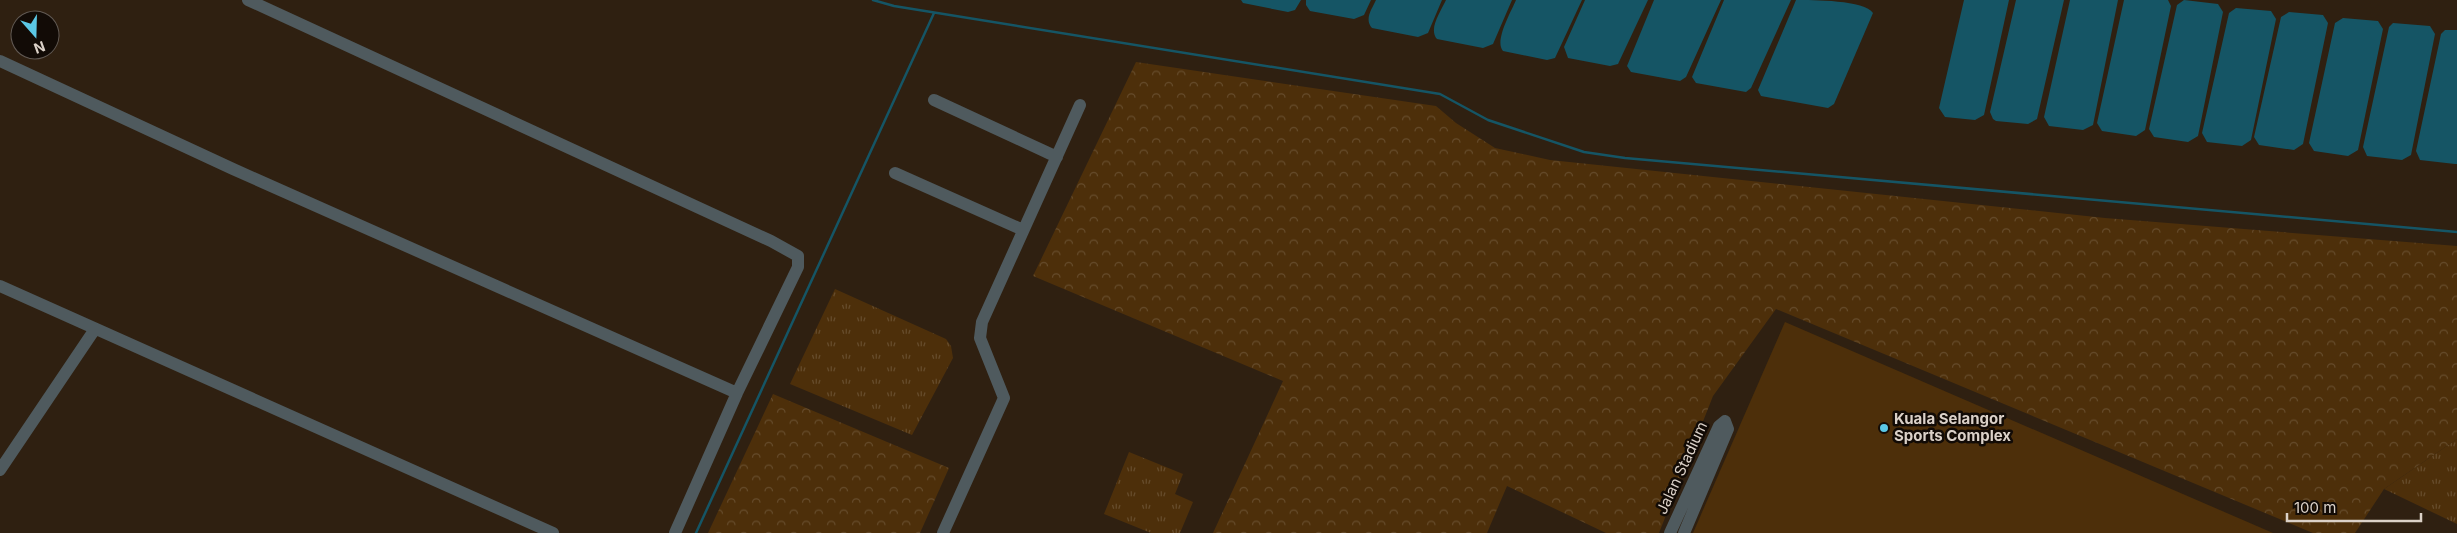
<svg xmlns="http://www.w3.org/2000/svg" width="2457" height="533" viewBox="0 0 2457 533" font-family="Inter,sans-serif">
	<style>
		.grass { fill: url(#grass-tufts) }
		.forest { fill: url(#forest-crowns) }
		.green { fill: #4d2f0a }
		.water { fill: #155565 }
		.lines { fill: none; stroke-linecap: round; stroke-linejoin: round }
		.stream { stroke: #155565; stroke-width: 2.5 }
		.minor { stroke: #4f5a5e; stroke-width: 12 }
		.poi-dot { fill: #5bc8e6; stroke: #120b06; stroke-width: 2 }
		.labels { text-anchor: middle; stroke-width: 5; stroke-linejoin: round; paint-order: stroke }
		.poi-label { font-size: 15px; font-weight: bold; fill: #dbd1c8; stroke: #120b06; text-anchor: start }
		.street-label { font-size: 15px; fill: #dbd1c8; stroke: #120b06 }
	</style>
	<defs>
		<pattern id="grass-tufts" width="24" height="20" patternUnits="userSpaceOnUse" patternTransform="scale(1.25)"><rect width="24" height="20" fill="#4d2f0a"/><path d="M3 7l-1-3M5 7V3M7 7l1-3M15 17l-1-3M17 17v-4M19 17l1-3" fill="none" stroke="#664c2c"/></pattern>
		<pattern id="forest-crowns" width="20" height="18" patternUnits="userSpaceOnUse" patternTransform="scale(1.25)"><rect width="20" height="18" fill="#4d2f0a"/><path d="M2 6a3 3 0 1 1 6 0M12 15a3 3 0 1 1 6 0" fill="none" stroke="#664c2c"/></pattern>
	</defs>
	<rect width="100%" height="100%" fill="#2f2011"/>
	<!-- grass -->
	<path class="grass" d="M835 289 946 339 951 346 953 358 912 435 790 384Z
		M2457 439V524L2384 489Z
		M1129 452 1183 474 1175 494 1193 502 1180 533H1151L1104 514Z"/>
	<!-- forest -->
	<path class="forest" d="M1136 62 1436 106 1456 123 1495 148 1550 160 2105 218 2457 246V439L2384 489 2355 533H2313L1776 309 1713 396 1659 533H1606L1507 486 1487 533H1213L1283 381 1033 276Z
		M773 394 949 468 920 533H708Z"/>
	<!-- green -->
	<path class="green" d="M1785 322 2273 533H1693Z"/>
	<!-- water -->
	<path class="water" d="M1241 0H1301L1295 10 1288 12 1243 3Z
		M1306 0H1371L1364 15 1354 19 1310 11 1306 5Z
		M1376 0H1442L1428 33 1418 37 1372 28C1364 19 1372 9 1376 0Z
		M1446 0H1512L1493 44 1483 48 1437 39C1428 29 1441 11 1446 0Z
		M1516 0H1582L1555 58 1547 60 1503 51C1494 41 1511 12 1516 0Z
		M1585 0H1648L1618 64 1610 66 1568 58 1564 47Z
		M1654 0H1721L1686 77 1680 81 1631 72 1627 66Z
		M1724 0H1791L1751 88 1746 92 1696 83 1692 77Z
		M1796 0C1813 0 1865 0 1873 13L1834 104 1828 108 1761 96 1758 90Z
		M1964 0H2009L1984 115 1975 120 1945 117 1939 108Z
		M2016 0H2064L2037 119 2028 124 1996 121 1993 119 1990 112Z
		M2070 0H2118L2093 125 2083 130 2049 126 2044 117Z
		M2124 0H2168L2171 6 2145 130 2136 136 2102 131 2097 123Z
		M2184 0 2218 4 2223 12 2198 136 2188 142 2154 137 2149 129 2177 5Z
		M2236 8 2271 11 2276 19 2251 140 2242 146 2207 142 2202 133 2229 13Z
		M2289 12 2323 15 2328 23 2303 144 2294 150 2259 145 2254 137 2281 17Z
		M2343 18 2378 21 2383 29 2358 150 2348 156 2314 151 2309 143 2335 23Z
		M2393 23 2430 26 2435 34 2411 155 2402 160 2367 156 2363 147 2389 27Z
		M2445 30H2457V164H2455L2420 160 2416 151 2441 34Z"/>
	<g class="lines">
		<!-- stream -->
		<path class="stream" d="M873 0 894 6 1440 94 1488 120 1584 152 1625 158 2457 232
			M696 533 934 13"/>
		<!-- minor -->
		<path class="minor" d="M248 0 771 241 798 256V267L737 393 675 533
			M0 61 233 169 737 393
			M934 100 1057 157
			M895 173 1023 230
			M0 286 553 533
			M0 470 95 329
			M943 533 1004 398 980 338 982 322 1080 105
			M1670 533 1719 426 1725 421 1728 429 1684 533"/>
	</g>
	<!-- markers -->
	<circle class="poi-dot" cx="1884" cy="428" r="5"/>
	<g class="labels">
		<!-- poi labels -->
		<g class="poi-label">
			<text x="1894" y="424">Kuala Selangor<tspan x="1894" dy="17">Sports Complex</tspan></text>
		</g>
		<!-- street labels -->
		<g class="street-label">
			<text transform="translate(1682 468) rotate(-65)" y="5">Jalan Stadium</text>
		</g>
	</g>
	<!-- north arrow -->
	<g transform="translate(35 35) rotate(160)"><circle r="24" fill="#120b06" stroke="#625a54"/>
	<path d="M0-4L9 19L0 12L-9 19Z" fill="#5bc8e6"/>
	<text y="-8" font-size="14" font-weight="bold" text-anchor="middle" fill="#dbd1c8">N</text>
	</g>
	<!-- scale -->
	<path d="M2287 513v8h134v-8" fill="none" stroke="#dbd1c8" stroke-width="2.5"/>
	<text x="2294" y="513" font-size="15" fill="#dbd1c8" stroke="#120b06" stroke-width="4" paint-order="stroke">100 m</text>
</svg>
